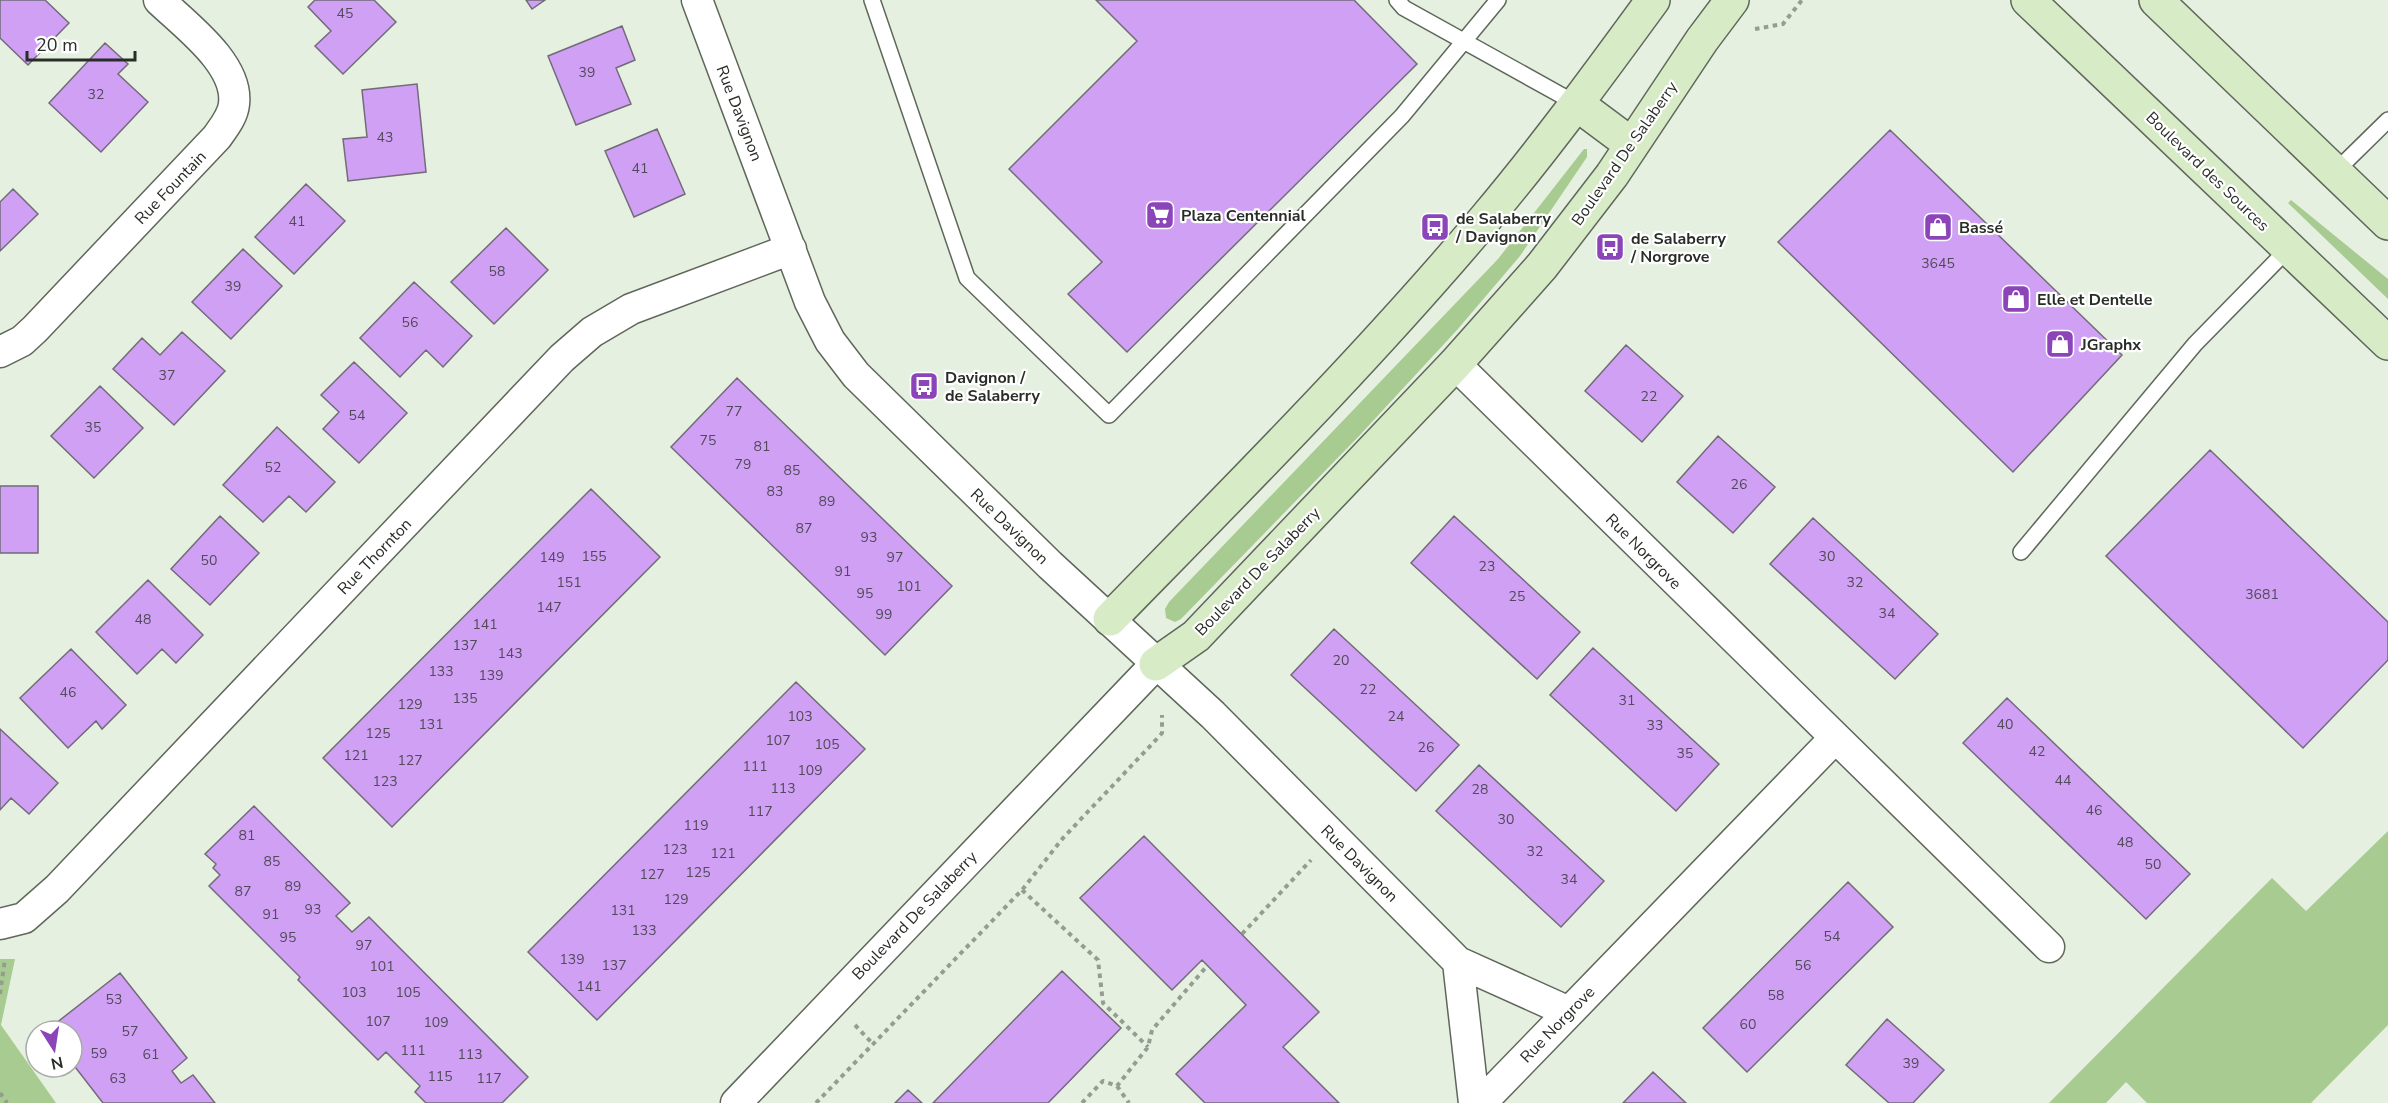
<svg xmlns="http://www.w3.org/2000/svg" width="2388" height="1103" viewBox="0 0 2388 1103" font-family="'Nunito Sans',sans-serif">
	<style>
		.green { fill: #a7cb91 }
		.building { fill: #cfa0f4; stroke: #726b78; stroke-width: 1.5 }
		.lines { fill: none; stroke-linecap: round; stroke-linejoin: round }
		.lane-casing { stroke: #5f675a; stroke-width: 18 }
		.street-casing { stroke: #5f675a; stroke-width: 33 }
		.secondary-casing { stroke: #5f675a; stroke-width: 36 }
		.path { stroke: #959c91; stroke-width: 4; stroke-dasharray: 4.5 4.5; stroke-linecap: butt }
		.lane { stroke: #fff; stroke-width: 15 }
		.street { stroke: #fff; stroke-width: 30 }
		.secondary { stroke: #d7ebc7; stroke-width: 33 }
		.labels { text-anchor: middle; stroke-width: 4.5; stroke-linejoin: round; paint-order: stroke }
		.number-label { font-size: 14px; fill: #524a5a }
		.street-label { font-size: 16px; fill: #292d27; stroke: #fff }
		.poi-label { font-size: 16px; font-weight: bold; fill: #292d27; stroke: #fff; text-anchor: start }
	</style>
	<rect width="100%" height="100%" fill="#e6f0e1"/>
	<!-- green -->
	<path class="green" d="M1584 149H1587V157L1520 256 1457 330 1359 436 1181 619 1175 622 1166 618 1165 609 1169 602 1498 259Z
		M2291 200 2388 279V299L2288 203Z
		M2388 831V1025L2311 1103H2147L2126 1082 2106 1103H2049L2272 878 2306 911Z
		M0 959H15L1 1025 56 1103H0Z"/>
	<!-- building -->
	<path class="building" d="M0 0H45L69 23 28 65 0 38Z
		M315 0H374L396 22 343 74 315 46 331 31 308 7Z
		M526 0H545L532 9Z
		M1096 0H1354L1417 64 1127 352 1068 294 1102 262 1009 169 1137 41Z
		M622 26 635 60 616 68 631 104 576 125 548 56Z
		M105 43 128 64 118 74 148 102 101 152 49 103Z
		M417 84 426 172 348 181 343 139 367 137 362 90Z
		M657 129 685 194 634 217 605 151Z
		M1890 130 2122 355 2013 472 1778 242Z
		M306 184 345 221 294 274 255 237Z
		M13 189 38 214 0 251V202Z
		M506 228 548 270 494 324 451 282Z
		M243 249 282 286 231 339 192 302Z
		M414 282 472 336 443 367 426 350 400 377 360 338Z
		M182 332 225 371 174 425 113 369 142 338 160 355Z
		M1626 345 1683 396 1642 442 1585 391Z
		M354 362 407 413 359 463 323 429 339 412 321 395Z
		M737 378 952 586 885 655 671 447Z
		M100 386 143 428 94 478 51 436Z
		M277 427 335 482 306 512 289 496 263 522 223 485Z
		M1718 436 1775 487 1733 533 1677 482Z
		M2210 450 2388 622V660L2303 748 2106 556Z
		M0 486H38V553H0Z
		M591 489 660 557 392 827 323 758Z
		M220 516 259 553 210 605 171 569Z
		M1454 516 1580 632 1537 679 1411 563Z
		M1813 518 1938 634 1895 679 1770 564Z
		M148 580 203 635 176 663 162 649 137 674 96 632Z
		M1334 629 1459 745 1416 791 1291 675Z
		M1593 648 1719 764 1676 811 1550 695Z
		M71 649 126 705 102 729 96 721 68 748 20 698Z
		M796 682 865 749 597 1020 528 952Z
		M2007 698 2190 874 2146 919 1963 743Z
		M0 729 58 783 29 814 11 798 0 810Z
		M1479 765 1604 881 1561 927 1436 811Z
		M254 806 350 903 336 916 352 932 369 917 528 1077 502 1103H426L415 1092 420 1086 386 1052 378 1060 298 980 300 977 209 886 220 875 213 868 216 864 205 854Z
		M1144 836 1319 1012 1283 1047 1339 1103H1205L1176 1074 1246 1005 1202 960 1172 990 1080 898Z
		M1848 882 1893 927 1747 1072 1703 1028Z
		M1062 971 1121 1028 1048 1103H933Z
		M120 973 187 1058 172 1071 181 1083 193 1075 215 1103H103L72 1063V1031H46Z
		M1887 1019 1944 1070 1913 1103H1889L1846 1065Z
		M1653 1072 1686 1103H1623Z
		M908 1090 922 1103H895Z"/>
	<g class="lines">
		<!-- lane casing -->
		<g class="lane-casing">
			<path id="lane" d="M872 0 967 278 1109 415 1402 116 1498 0
				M1397 0 1404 8 1577 104
				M2335 172 2388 120
				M2021 552 2195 344 2289 248"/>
		</g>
		<!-- street casing -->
		<g class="street-casing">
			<path id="street" d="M697 0 810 302 830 341 856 375 1050 565 1213 715 1458 962 1569 1012
				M0 352 22 341 35 329 217 137C224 127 233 116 234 104 239 64 185 25 159 0
				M1455 364 2049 947
				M0 924 24 918 57 889 562 358 592 332 631 309 791 249
				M1458 962 1474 1103
				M736 1103 1156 664
				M1481 1103 1834 739"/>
		</g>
		<!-- secondary casing -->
		<g class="secondary-casing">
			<path id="secondary" d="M2028 0 2388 343
				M2156 0 2388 223
				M1577 104 1632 145
				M1110 619C1237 489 1367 359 1485 219 1544 149 1599 74 1653 0
				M1156 664 1196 636 1455 364 1542 266 1612 175 1702 40 1732 0"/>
		</g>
		<!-- path -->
		<path class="path" d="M1755 29 1783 24 1802 0
			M1022 890 1098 960 1103 1003 1148 1047
			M1242 934 1311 860
			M0 994 5 959
			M855 1025 873 1044
			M1117 1086 1129 1103
			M0 1093 7 1103
			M816 1103 1022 890 1063 838 1153 743 1162 733V715
			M1082 1103 1103 1081 1117 1086 1148 1047 1152 1030 1207 966"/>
		<!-- lane -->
		<use href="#lane" class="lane"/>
		<!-- street -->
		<use href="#street" class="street"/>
		<!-- secondary -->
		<use href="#secondary" class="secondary"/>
	</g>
	<!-- icons -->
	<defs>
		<g id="supermarket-square" transform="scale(1.5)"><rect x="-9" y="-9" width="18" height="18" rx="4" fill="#8b45b9" stroke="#fff"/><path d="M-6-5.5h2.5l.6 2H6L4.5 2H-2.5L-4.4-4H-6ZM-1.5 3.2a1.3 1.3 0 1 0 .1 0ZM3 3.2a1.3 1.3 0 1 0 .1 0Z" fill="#fff"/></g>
		<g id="bus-square" transform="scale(1.5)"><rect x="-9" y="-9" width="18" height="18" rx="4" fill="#8b45b9" stroke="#fff"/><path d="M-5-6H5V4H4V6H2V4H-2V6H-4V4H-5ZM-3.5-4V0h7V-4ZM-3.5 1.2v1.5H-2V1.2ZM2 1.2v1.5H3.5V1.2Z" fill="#fff"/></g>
		<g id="shop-square" transform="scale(1.5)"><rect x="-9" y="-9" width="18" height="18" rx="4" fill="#8b45b9" stroke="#fff"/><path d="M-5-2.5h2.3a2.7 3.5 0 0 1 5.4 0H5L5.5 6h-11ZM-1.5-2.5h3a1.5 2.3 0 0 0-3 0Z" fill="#fff"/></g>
	</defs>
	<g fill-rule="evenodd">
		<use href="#supermarket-square" x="1160" y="215"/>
		<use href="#bus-square" x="1435" y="227"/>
		<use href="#shop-square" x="1938" y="227"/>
		<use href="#bus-square" x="1610" y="247"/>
		<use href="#shop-square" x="2016" y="299"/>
		<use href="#shop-square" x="2060" y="344"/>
		<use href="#bus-square" x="924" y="386"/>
	</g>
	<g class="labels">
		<!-- number labels -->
		<g class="number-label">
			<text x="345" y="18">45</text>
			<text x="587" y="77">39</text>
			<text x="96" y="99">32</text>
			<text x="385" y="142">43</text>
			<text x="640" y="173">41</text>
			<text x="297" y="226">41</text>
			<text x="1938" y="268">3645</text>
			<text x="497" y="276">58</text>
			<text x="233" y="291">39</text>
			<text x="410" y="327">56</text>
			<text x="167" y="380">37</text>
			<text x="1649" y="401">22</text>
			<text x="734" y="416">77</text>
			<text x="357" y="420">54</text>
			<text x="93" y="432">35</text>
			<text x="708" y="445">75</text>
			<text x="762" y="451">81</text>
			<text x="743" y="469">79</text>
			<text x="273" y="472">52</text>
			<text x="792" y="475">85</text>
			<text x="1739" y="489">26</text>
			<text x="775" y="496">83</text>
			<text x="827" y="506">89</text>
			<text x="804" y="533">87</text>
			<text x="869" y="542">93</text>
			<text x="594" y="561">155</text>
			<text x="1827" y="561">30</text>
			<text x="552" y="562">149</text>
			<text x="895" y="562">97</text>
			<text x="209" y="565">50</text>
			<text x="1487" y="571">23</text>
			<text x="843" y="576">91</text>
			<text x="569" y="587">151</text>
			<text x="1855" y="587">32</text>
			<text x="909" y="591">101</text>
			<text x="865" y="598">95</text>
			<text x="2262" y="599">3681</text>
			<text x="1517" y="601">25</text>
			<text x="549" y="612">147</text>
			<text x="1887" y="618">34</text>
			<text x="884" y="619">99</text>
			<text x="143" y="624">48</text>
			<text x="485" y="629">141</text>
			<text x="465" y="650">137</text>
			<text x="510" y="658">143</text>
			<text x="1341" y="665">20</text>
			<text x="441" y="676">133</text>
			<text x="491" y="680">139</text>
			<text x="1368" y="694">22</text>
			<text x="68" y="697">46</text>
			<text x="465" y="703">135</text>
			<text x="1627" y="705">31</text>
			<text x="410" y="709">129</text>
			<text x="800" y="721">103</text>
			<text x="1396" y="721">24</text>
			<text x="431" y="729">131</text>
			<text x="2005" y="729">40</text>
			<text x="1655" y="730">33</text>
			<text x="378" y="738">125</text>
			<text x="778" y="745">107</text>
			<text x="827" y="749">105</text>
			<text x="1426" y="752">26</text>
			<text x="2037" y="756">42</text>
			<text x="1685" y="758">35</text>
			<text x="356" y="760">121</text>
			<text x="410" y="765">127</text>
			<text x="755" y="771">111</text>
			<text x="810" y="775">109</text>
			<text x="2063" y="785">44</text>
			<text x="385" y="786">123</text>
			<text x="783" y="793">113</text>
			<text x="1480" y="794">28</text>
			<text x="2094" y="815">46</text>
			<text x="760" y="816">117</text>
			<text x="1506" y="824">30</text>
			<text x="696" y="830">119</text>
			<text x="247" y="840">81</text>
			<text x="2125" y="847">48</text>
			<text x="675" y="854">123</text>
			<text x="1535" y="856">32</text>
			<text x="723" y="858">121</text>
			<text x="272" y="866">85</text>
			<text x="2153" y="869">50</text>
			<text x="698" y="877">125</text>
			<text x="652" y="879">127</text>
			<text x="1569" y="884">34</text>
			<text x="293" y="891">89</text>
			<text x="243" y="896">87</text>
			<text x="676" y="904">129</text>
			<text x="313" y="914">93</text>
			<text x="623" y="915">131</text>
			<text x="271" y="919">91</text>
			<text x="644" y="935">133</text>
			<text x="1832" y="941">54</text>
			<text x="288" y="942">95</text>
			<text x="364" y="950">97</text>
			<text x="572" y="964">139</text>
			<text x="614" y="970">137</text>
			<text x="1803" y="970">56</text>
			<text x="382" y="971">101</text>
			<text x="589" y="991">141</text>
			<text x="354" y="997">103</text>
			<text x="408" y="997">105</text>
			<text x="1776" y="1000">58</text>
			<text x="114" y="1004">53</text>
			<text x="378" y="1026">107</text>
			<text x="436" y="1027">109</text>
			<text x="1748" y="1029">60</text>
			<text x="130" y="1036">57</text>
			<text x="413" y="1055">111</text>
			<text x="99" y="1058">59</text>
			<text x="151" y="1059">61</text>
			<text x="470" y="1059">113</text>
			<text x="1911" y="1068">39</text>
			<text x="440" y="1081">115</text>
			<text x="118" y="1083">63</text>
			<text x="489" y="1083">117</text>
		</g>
		<!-- street labels -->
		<g class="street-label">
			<text transform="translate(740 113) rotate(69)" y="6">Rue Davignon</text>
			<text transform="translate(1624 153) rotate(-55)" y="6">Boulevard De Salaberry</text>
			<text transform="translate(2208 171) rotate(44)" y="6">Boulevard des Sources</text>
			<text transform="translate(170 187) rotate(-46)" y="6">Rue Fountain</text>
			<text transform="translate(1010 526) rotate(44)" y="6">Rue Davignon</text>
			<text transform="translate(1644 551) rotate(45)" y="6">Rue Norgrove</text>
			<text transform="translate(374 556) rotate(-46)" y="6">Rue Thornton</text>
			<text transform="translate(1257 571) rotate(-46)" y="6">Boulevard De Salaberry</text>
			<text transform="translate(1360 863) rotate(45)" y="6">Rue Davignon</text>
			<text transform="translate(914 915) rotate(-46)" y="6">Boulevard De Salaberry</text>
			<text transform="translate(1557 1024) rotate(-46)" y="6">Rue Norgrove</text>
		</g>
		<!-- poi labels -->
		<g class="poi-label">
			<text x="1181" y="221">Plaza Centennial</text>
			<text x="1456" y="224">de Salaberry<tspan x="1456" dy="18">/ Davignon</tspan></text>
			<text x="1959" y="233">Bassé</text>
			<text x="1631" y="244">de Salaberry<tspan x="1631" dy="18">/ Norgrove</tspan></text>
			<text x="2037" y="305">Elle et Dentelle</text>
			<text x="2081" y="350">JGraphx</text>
			<text x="945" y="383">Davignon /<tspan x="945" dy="18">de Salaberry</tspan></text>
		</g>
	</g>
	<!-- north arrow -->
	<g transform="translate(54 1049) rotate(168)"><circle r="28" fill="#ffffff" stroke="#a9aba9" stroke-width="1.5"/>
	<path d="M0-4.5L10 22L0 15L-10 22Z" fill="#8b45b9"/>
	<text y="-9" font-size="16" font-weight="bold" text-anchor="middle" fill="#292d27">N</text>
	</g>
	<!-- scale -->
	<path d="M27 51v9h108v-9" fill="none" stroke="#292d27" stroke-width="3"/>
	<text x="36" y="51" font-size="18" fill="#292d27" stroke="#ffffff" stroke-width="4.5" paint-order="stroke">20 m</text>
</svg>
